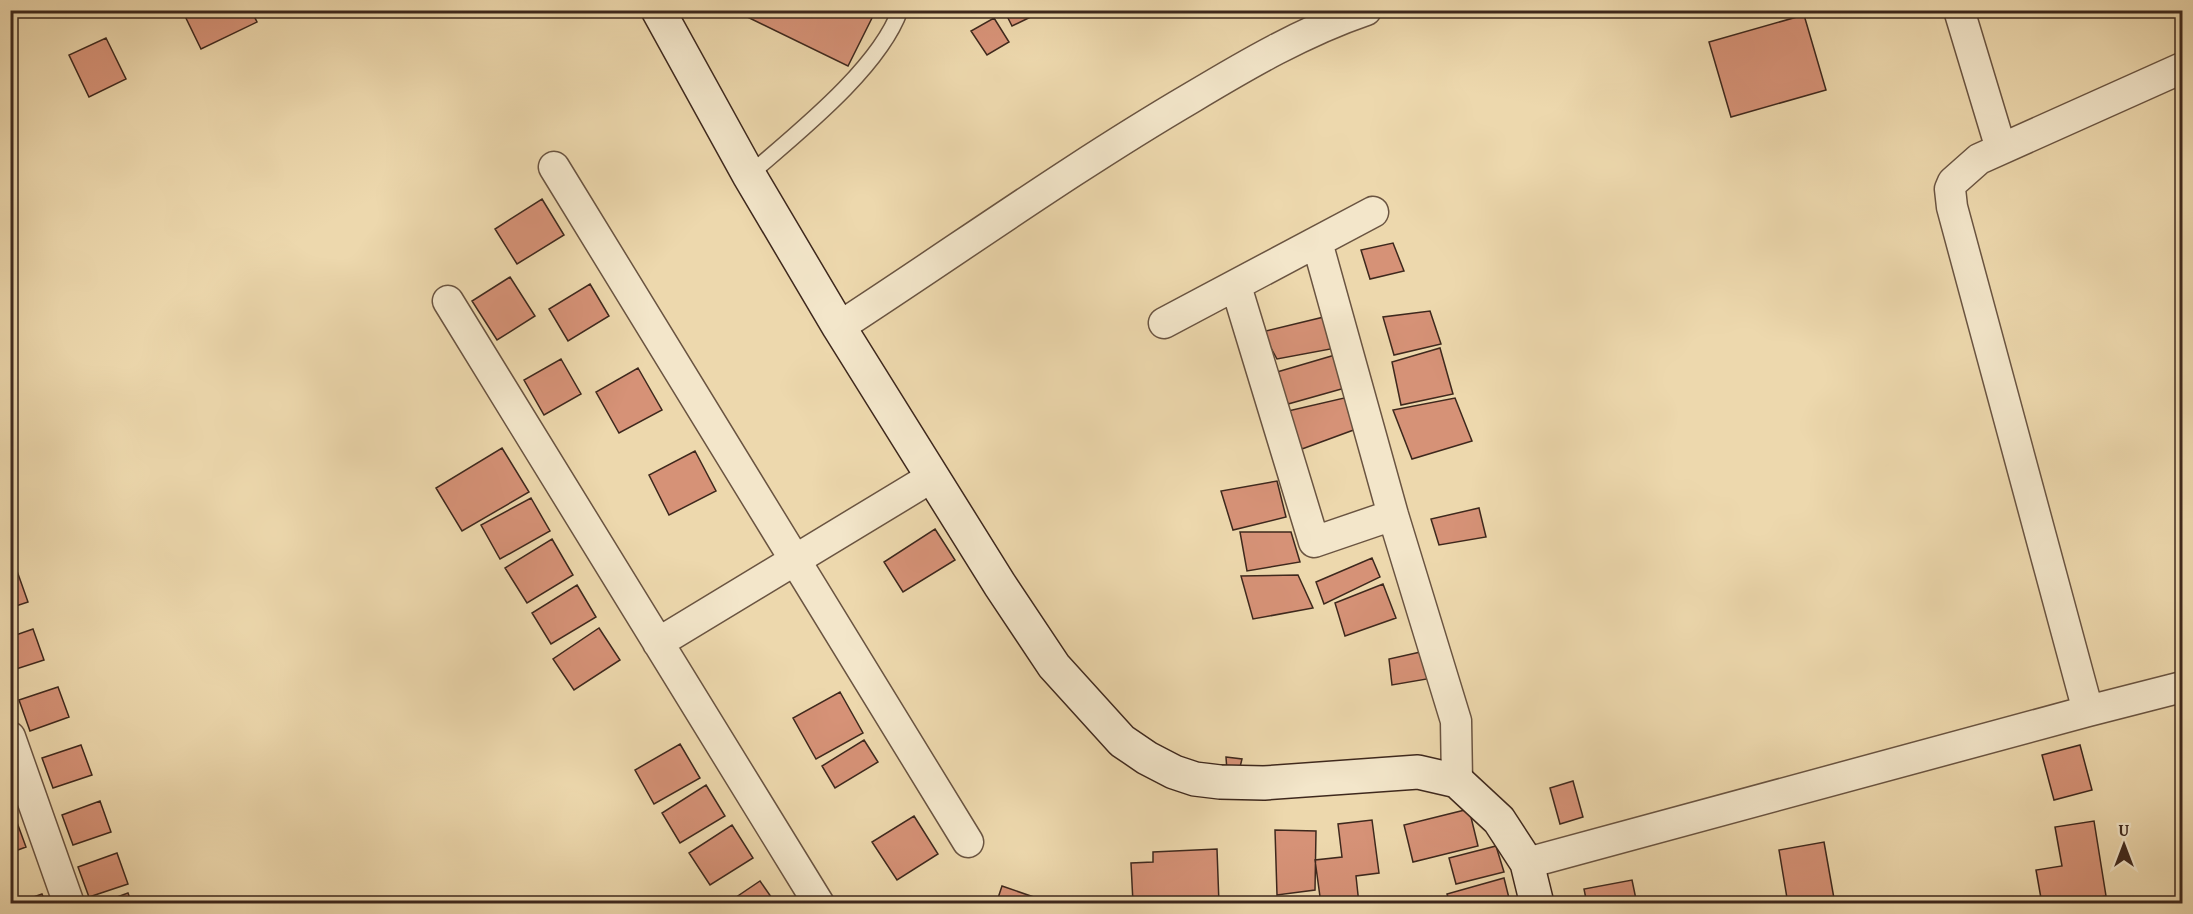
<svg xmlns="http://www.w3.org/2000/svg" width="2193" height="914" viewBox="0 0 2193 914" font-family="'Gentium Book Plus',serif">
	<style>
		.building { fill: #d69277; stroke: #3e281d; stroke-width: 1.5 }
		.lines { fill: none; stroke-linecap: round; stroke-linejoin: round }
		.lane-casing { stroke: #6a5441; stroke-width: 18 }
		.street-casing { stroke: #6a5441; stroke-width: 33 }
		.secondary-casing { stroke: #3e281d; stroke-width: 36 }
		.lane { stroke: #f3e6ca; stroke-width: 15 }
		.street { stroke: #f3e6ca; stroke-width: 30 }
		.secondary { stroke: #f3e6ca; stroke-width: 33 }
	</style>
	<rect width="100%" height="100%" fill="#edd8ad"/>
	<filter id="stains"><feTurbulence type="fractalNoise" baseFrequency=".00333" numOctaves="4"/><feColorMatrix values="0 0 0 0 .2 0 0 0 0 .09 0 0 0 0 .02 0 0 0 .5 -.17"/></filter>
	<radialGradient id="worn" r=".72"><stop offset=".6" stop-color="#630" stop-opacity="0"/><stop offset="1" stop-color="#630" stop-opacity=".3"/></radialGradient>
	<!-- building -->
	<path class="building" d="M182 10H251L257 22 201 49Z
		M733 10H876L848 66Z
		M1004 10H1045L1012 26Z
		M1804 15 1826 90 1731 117 1709 42Z
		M994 18 1009 42 987 55 971 31Z
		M106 38 126 79 89 97 69 55Z
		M542 199 564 235 517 264 495 229Z
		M1393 243 1404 271 1370 279 1361 250Z
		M510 277 535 316 497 340 472 301Z
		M590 284 609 316 568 341 549 309Z
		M1430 311 1441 344 1394 355 1383 317Z
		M1328 316 1336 348 1277 359 1262 332Z
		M1440 348 1453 394 1401 405 1392 362Z
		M1335 355 1345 388 1288 404 1277 372Z
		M561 359 581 394 544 415 524 380Z
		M638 368 662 410 619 433 596 392Z
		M1344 398 1359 428 1302 449 1288 411Z
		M1455 398 1472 441 1412 459 1393 410Z
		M502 448 529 492 462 531 436 488Z
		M695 451 716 491 669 515 649 475Z
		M1277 481 1286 517 1233 530 1221 491Z
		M531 498 550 531 500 559 481 525Z
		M1479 508 1486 537 1439 545 1431 519Z
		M935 529 955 560 903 592 884 562Z
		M1240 532H1291L1300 562 1247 571Z
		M552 539 573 575 527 603 505 568Z
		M1372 558 1380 577 1324 604 1316 582Z
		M17 571 28 602 10 608V574Z
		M1298 575 1313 608 1253 619 1241 576Z
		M1383 584 1396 618 1345 636 1335 603Z
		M577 585 596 617 551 644 532 613Z
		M599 628 620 660 574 690 553 659Z
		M33 629 44 660 10 671V637Z
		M1425 651 1427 679 1392 685 1389 659Z
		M58 687 69 717 30 731 19 700Z
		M840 692 863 733 816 759 793 718Z
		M864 740 878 762 835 788 822 766Z
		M680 744 700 778 654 804 635 770Z
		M81 745 92 775 53 788 42 758Z
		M2080 745 2092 790 2054 800 2042 755Z
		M1226 757 1242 759 1239 771H1227Z
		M1573 781 1583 817 1560 824 1550 788Z
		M706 785 725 816 680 843 662 813Z
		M100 801 111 832 73 845 62 815Z
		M1469 809 1478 846 1413 862 1404 825Z
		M914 816 938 854 897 880 872 842Z
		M15 817 26 847 10 853V818Z
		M1372 820 1379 873 1356 876 1359 904H1321L1315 860 1342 857 1338 824Z
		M2094 821 2106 896 2061 904H2042L2036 870 2062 866 2055 827Z
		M732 825 753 858 710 885 689 853Z
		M1275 830 1316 831 1315 890 1277 895Z
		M1824 842 1835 904H1788L1779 850Z
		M1496 846 1504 872 1456 884 1449 858Z
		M1217 849 1219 904 1133 903 1131 863 1153 862V852Z
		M117 853 128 884 89 897 78 867Z
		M1504 878 1509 898 1490 904H1450L1447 894Z
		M1632 880 1637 904H1587L1584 889Z
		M760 881 776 904H726Z
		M1002 886 1054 904H996Z
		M128 893 132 904H98Z
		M42 894 46 904H14Z"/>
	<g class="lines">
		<!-- lane casing -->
		<g class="lane-casing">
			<path id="lane" d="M749 175C796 134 879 69 900 10"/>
		</g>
		<!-- street casing -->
		<g class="street-casing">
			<path id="street" d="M1959 10 2001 149
				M554 167 968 842
				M1317 242 1393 515 1456 721 1457 781
				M1236 286 1314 542 1393 515
				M448 301 819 904
				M1164 323 1373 212
				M839 327C956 251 1070 169 1191 98 1246 65 1304 31 1366 10
				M658 643 932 477
				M2088 711 1952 207 1950 189 1953 182 1979 159 2182 68
				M10 737 69 904
				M1527 863 2088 711 2182 687"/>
		</g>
		<!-- secondary casing -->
		<g class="secondary-casing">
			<path id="secondary" d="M658 10 749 175 839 327 1000 585 1054 666 1122 741 1147 758 1174 772 1195 779 1220 782 1264 783 1418 772 1457 781 1499 820 1527 863 1537 904"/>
		</g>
		<!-- lane -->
		<use href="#lane" class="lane"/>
		<!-- street -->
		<use href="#street" class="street"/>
		<!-- secondary -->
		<use href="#secondary" class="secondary"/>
	</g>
	<!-- margin -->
	<rect width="2193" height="914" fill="none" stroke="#edd8ad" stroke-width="36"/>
	<rect x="12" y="12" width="2169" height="890" fill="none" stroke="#3e281d" stroke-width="3"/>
	<rect x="18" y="18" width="2157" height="878" fill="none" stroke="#3e281d" stroke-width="1.5"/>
	<!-- north arrow -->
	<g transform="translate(2124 845)" stroke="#f3e6ca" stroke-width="4.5" paint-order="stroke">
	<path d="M0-4.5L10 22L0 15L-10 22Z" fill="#3e281d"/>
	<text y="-9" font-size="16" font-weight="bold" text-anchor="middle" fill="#3e281d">U</text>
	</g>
	<rect width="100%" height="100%" filter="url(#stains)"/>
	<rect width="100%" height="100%" fill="url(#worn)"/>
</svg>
